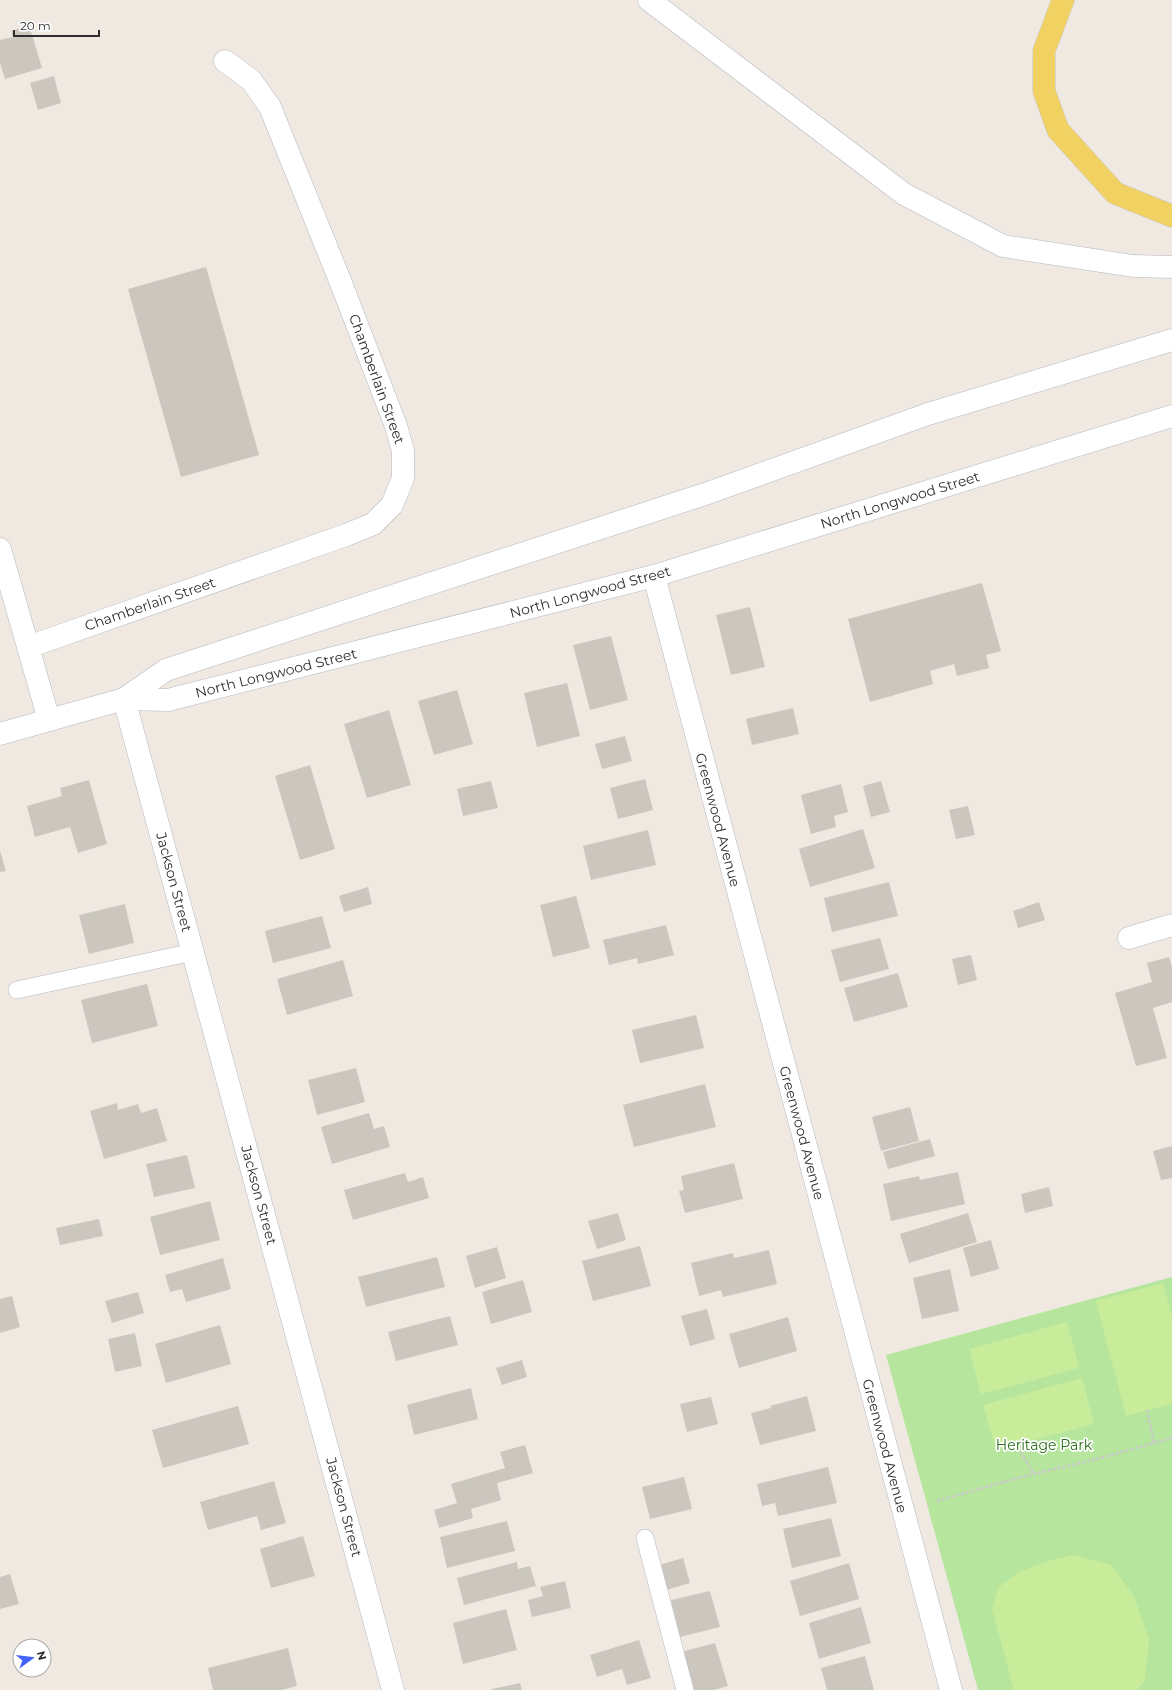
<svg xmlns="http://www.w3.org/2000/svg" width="1172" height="1690" viewBox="0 0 1172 1690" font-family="Montserrat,sans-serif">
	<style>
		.green { fill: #b6e59e }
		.pitch { fill: #c9ec9a }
		.building { fill: #cbc7bf }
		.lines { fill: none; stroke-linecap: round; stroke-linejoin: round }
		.service-casing { stroke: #b4b7c1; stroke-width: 18 }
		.minor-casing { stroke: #b4b7c1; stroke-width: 23 }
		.tertiary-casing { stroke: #b4b7c1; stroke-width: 23 }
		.secondary-casing { stroke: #b4b7c1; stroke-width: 23 }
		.primary-casing { stroke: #c9c9c9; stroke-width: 23 }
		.path { stroke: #c9c9c9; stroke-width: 2.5; stroke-dasharray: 3 2; stroke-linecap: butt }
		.service { stroke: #fff; stroke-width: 17 }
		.minor { stroke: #fff; stroke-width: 22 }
		.tertiary { stroke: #fff; stroke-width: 22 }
		.secondary { stroke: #fff; stroke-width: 22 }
		.primary { stroke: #f2d163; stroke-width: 22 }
		.labels { text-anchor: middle; stroke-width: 3.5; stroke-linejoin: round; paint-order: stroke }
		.street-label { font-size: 14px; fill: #2e2e2e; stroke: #fff }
		.park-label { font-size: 14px; fill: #2c6e1b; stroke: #fff }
	</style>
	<rect width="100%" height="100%" fill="#efe9e1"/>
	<!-- green -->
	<path class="green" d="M1172 1277V1690H978L886 1355Z"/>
	<!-- pitch -->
	<path class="pitch" d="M1163 1283 1172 1316V1404L1126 1416 1096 1301Z
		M1067 1322 1079 1368 981 1394 969 1349Z
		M1082 1378 1094 1424 996 1450 983 1405Z
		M1074 1555 1111 1565 1134 1596 1149 1640 1145 1680 1137 1690H1014L992 1609 998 1588 1019 1572 1048 1561Z"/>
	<!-- building -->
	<path class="building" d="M29 25 42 68 5 79 0 63V40L13 37 11 31Z
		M54 76 61 103 38 110 30 83Z
		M206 267 259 455 181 477 128 289Z
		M982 583 1001 651 986 655 989 668 957 676 954 664 930 671 933 684 870 702 848 619Z
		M750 607 765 667 731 675 716 615Z
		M611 636 628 700 590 710 573 645Z
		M567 683 580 736 537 747 524 693Z
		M457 690 473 744 434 755 418 701Z
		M793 708 799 734 752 745 746 719Z
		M389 710 411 785 367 798 344 724Z
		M625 736 632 761 602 769 595 744Z
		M310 765 335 849 300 860 275 776Z
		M645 779 653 810 618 819 610 788Z
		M89 780 107 844 78 853 70 827 35 837 27 806 62 796 60 788Z
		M491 781 498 808 463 816 457 789Z
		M881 781 890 812 871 817 863 786Z
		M841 784 848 812 834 816 836 827 811 834 801 795Z
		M968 806 975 835 956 839 949 810Z
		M863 829 875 868 810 887 799 849Z
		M648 830 656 865 591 880 583 846Z
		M0 851 6 871 0 872Z
		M889 882 898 916 832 932 824 898Z
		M368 887 372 904 344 912 339 896Z
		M576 896 590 948 553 957 540 905Z
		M1039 902 1045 920 1018 928 1013 911Z
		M125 904 134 943 89 954 79 915Z
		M322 916 331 948 273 963 265 931Z
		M666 925 674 955 638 964 637 958 609 965 603 940Z
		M880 938 889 969 840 982 831 950Z
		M971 955 977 980 958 985 952 959Z
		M1169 957 1172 967V1002L1153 1008 1167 1058 1136 1066 1115 993 1152 982 1147 963Z
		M343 960 353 996 287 1015 277 979Z
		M898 973 908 1007 854 1022 844 988Z
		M147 984 158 1026 92 1043 81 1000Z
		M696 1015 704 1048 640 1063 632 1030Z
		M356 1068 365 1102 317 1115 308 1080Z
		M705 1084 716 1127 634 1147 623 1105Z
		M117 1103 118 1110 138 1104 141 1113 157 1108 167 1141 104 1159 90 1111Z
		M910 1107 919 1141 881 1151 872 1117Z
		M369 1113 374 1129 384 1126 390 1147 332 1164 321 1127Z
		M930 1139 935 1156 888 1169 883 1152Z
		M1172 1146V1178L1161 1180 1153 1151Z
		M187 1155 195 1188 154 1197 146 1164Z
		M734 1163 743 1199 685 1213 679 1191 684 1190 681 1176Z
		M958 1172 965 1204 891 1221 883 1184 919 1176 920 1180Z
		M405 1173 408 1182 423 1177 429 1198 353 1220 344 1190Z
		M1049 1187 1053 1206 1025 1213 1021 1194Z
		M210 1201 220 1240 160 1255 150 1217Z
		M618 1213 626 1240 597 1249 588 1221Z
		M968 1213 977 1242 909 1263 900 1234Z
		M99 1219 103 1236 60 1245 56 1228Z
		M991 1240 999 1269 971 1277 963 1248Z
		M640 1246 651 1286 593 1301 582 1261Z
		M497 1247 506 1278 475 1288 466 1256Z
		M769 1250 777 1284 723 1297 721 1290 699 1296 691 1263 733 1253 734 1258Z
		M437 1257 445 1287 366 1307 358 1277Z
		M223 1258 231 1289 186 1302 182 1289 170 1292 165 1275Z
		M950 1269 959 1311 922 1319 913 1278Z
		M523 1280 532 1312 491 1324 482 1292Z
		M138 1292 144 1313 112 1323 105 1301Z
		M12 1296 20 1327 0 1333V1299Z
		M707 1309 715 1339 690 1346 681 1316Z
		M450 1316 458 1345 396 1361 388 1332Z
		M788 1317 797 1351 739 1368 729 1334Z
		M220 1325 231 1364 166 1383 155 1344Z
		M135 1333 142 1366 115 1372 108 1339Z
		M522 1360 527 1377 502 1385 496 1368Z
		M471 1388 478 1419 414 1435 407 1405Z
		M807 1396 816 1431 760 1445 751 1413 771 1408 770 1406Z
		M711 1397 718 1424 687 1432 680 1404Z
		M238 1406 249 1444 163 1468 152 1430Z
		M525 1445 533 1473 497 1483 501 1500 471 1509 473 1518 439 1528 434 1510 457 1503 451 1484 505 1468 500 1452Z
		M828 1467 837 1503 778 1516 775 1503 762 1506 757 1484Z
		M684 1477 692 1509 650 1519 642 1487Z
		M274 1481 286 1523 261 1530 257 1516 208 1530 200 1502Z
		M831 1518 841 1556 792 1568 783 1529Z
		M507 1521 515 1551 447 1568 440 1537Z
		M303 1536 315 1576 271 1588 260 1549Z
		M683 1558 690 1583 663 1591 656 1566Z
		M517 1562 518 1569 530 1566 536 1586 464 1605 457 1578Z
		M849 1563 859 1599 800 1616 790 1581Z
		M10 1574 19 1604 0 1609V1577Z
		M565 1581 571 1608 532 1617 528 1600 543 1596 540 1587Z
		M710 1591 720 1627 680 1637 671 1600Z
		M861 1607 871 1643 819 1659 809 1623Z
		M506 1609 517 1650 463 1664 453 1623Z
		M639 1640 651 1678 627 1685 622 1669 597 1677 590 1655Z
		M715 1643 728 1686 714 1690H692L681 1652Z
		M288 1648 297 1686 282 1690H213L208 1668Z
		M865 1656 874 1690H827L821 1668Z
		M520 1683 522 1690H492V1689Z"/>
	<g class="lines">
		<!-- service casing -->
		<g class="service-casing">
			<path id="service" d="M17 990 193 952
				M645 1538 685 1690"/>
		</g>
		<!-- minor casing -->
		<g class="minor-casing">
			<path id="minor" d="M0 549 49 720
				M654 576 951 1690
				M28 647 346 535 373 524 392 505 403 478V451L396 426 341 283 270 107 251 80 225 61
				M124 699 393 1690
				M1129 938 1172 925"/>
		</g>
		<!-- tertiary casing -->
		<g class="tertiary-casing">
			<path id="tertiary" d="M124 699 168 700 654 576 1172 416"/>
		</g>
		<!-- secondary casing -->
		<g class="secondary-casing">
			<path id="secondary" d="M649 0 904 194 1003 246 1133 266 1172 267
				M0 734 124 699 166 670 708 493 928 414 1172 340"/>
		</g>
		<!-- primary casing -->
		<g class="primary-casing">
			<path id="primary" d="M1063 0 1044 51V91L1058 130 1115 193 1172 216"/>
		</g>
		<!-- path -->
		<path class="path" d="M1147 1410 1154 1443
			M1018 1448 1034 1474
			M937 1501 1029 1475 1097 1459 1172 1438"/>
		<!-- service -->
		<use href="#service" class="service"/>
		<!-- minor -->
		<use href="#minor" class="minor"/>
		<!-- tertiary -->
		<use href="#tertiary" class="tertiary"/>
		<!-- secondary -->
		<use href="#secondary" class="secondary"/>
		<!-- primary -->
		<use href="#primary" class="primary"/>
	</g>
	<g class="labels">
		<!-- street labels -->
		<g class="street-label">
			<text transform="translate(377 379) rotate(70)" y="5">Chamberlain Street</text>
			<text transform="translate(900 500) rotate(-17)" y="5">North Longwood Street</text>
			<text transform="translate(590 592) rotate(-15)" y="5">North Longwood Street</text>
			<text transform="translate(150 604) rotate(-19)" y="5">Chamberlain Street</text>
			<text transform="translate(276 673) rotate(-14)" y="5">North Longwood Street</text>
			<text transform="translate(718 820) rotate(75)" y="5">Greenwood Avenue</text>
			<text transform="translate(174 882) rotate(75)" y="5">Jackson Street</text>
			<text transform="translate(802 1133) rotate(75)" y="5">Greenwood Avenue</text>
			<text transform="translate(259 1195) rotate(75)" y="5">Jackson Street</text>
			<text transform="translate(885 1446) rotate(75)" y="5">Greenwood Avenue</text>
			<text transform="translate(344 1507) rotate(75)" y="5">Jackson Street</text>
		</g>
		<!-- park labels -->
		<g class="park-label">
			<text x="1044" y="1450">Heritage Park</text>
		</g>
	</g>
	<!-- north arrow -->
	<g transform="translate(32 1658) rotate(75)"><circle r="19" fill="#ffffff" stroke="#ababab"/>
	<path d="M0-3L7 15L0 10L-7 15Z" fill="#4264fb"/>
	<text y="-6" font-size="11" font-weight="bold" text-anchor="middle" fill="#2e2e2e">N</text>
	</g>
	<!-- scale -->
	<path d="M14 30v6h85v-6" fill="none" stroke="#2e2e2e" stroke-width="2"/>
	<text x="20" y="30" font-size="12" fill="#2e2e2e" stroke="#ffffff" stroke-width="3" paint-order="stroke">20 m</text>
</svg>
